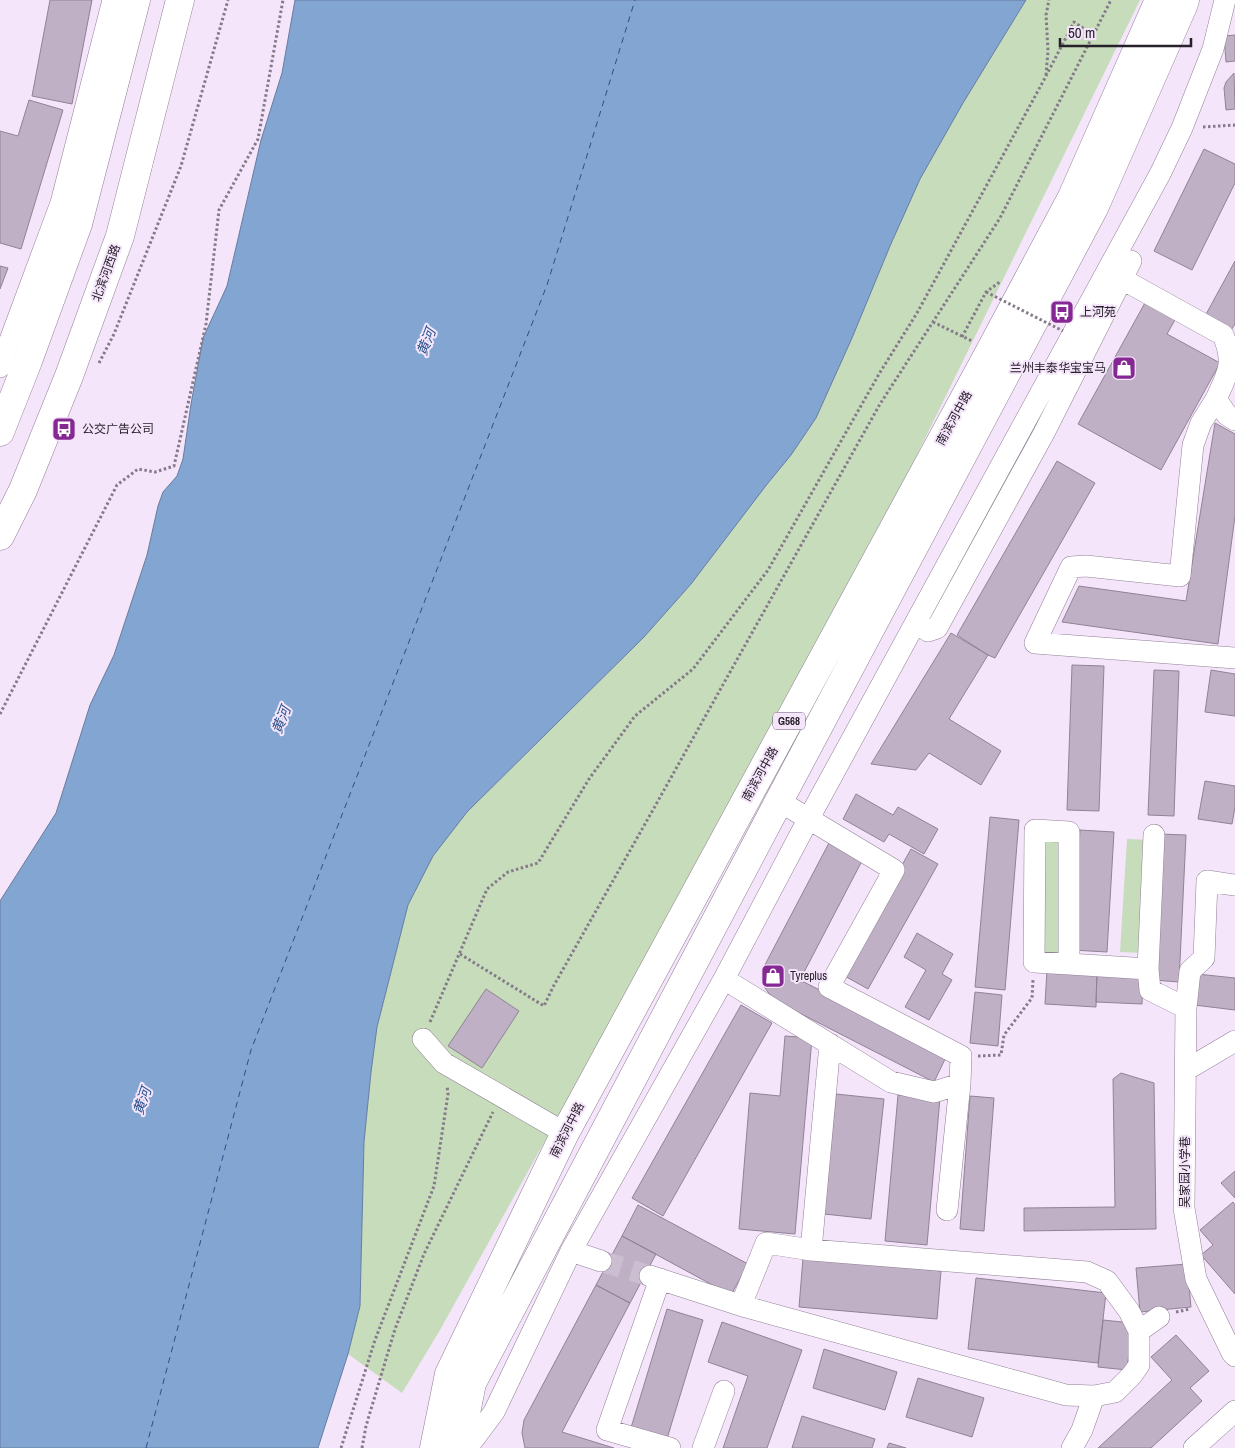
<svg xmlns="http://www.w3.org/2000/svg" width="1235" height="1448" viewBox="0 0 1235 1448" font-family="'Archivo Narrow','Noto Sans SC',sans-serif">
	<style>
		.green { fill: #c6dcba }
		.water { fill: #82a5d1; stroke: #677d9f }
		.lines { fill: none; stroke-linecap: round; stroke-linejoin: round }
		.ferry { stroke: #24528a; stroke-width: 1; stroke-dasharray: 6 5; stroke-linecap: butt }
		.building { fill: #bfb0c5; stroke: #918296 }
		.minor-tunnel { stroke: #ccbed1; stroke-width: 21; stroke-dasharray: 21 11; stroke-linecap: butt }
		.minor-casing { stroke: #908195; stroke-width: 22 }
		.major-casing { stroke: #908195; stroke-width: 29 }
		.highway-casing { stroke: #908195; stroke-width: 29 }
		.path { stroke: #857a89; stroke-width: 3; stroke-dasharray: 2.5 2.5; stroke-linecap: butt }
		.minor { stroke: #fff; stroke-width: 21 }
		.major { stroke: #fff; stroke-width: 28 }
		.highway { stroke: #fff; stroke-width: 28 }
		.path-bridge { stroke: #857a89; stroke-width: 3; stroke-dasharray: 2.5 2.5; stroke-linecap: butt }
		.labels { text-anchor: middle; stroke-width: 4; stroke-linejoin: round; paint-order: stroke }
		.shield { fill: #f5e5fb; stroke: #655c68; stroke-width: 1 }
		.shield-label { font-size: 11px; font-weight: bold; fill: #272129 }
		.street-label { font-size: 12px; fill: #272129; stroke: #f5e5fb }
		.poi-label { font-size: 12px; fill: #272129; stroke: #f5e5fb; text-anchor: start }
		.water-label { font-size: 14px; font-style: italic; fill: #24528a; stroke: #f5e5fb }
	</style>
	<rect width="100%" height="100%" fill="#f5e5fb"/>
	<!-- green -->
	<path class="green" d="M1026 0H1140L911 467 622 1002 440 1330 402 1393 348 1354 360 1306 364 1142 371 1072 377 1027 408 905 433 856 467 812 644 637 691 584 768 483 791 455 816 418 852 338 890 246 920 179 963 103Z
		M1127 839 1150 840 1144 953 1120 952Z
		M1042 840 1065 841 1062 954 1038 953Z"/>
	<!-- water -->
	<path class="water" d="M295 0H1026L963 103 920 179 890 246 852 338 816 418 791 455 768 483 691 584 644 637 467 812 433 856 408 905 377 1027 371 1072 364 1142 360 1306 348 1354 318 1448H0V901L56 813 90 705 114 655 147 555 158 506 163 492 177 476 183 459 191 404 203 338 227 286 261 140 282 73Z"/>
	<g class="lines">
		<!-- ferry -->
		<path class="ferry" d="M146 1448 251 1050 547 285 635 0"/>
	</g>
	<!-- building -->
	<path class="building" d="M50 0H92L72 104 32 96Z
		M1235 35V61L1226 62 1224 36Z
		M1234 73 1235 109 1226 110 1224 88 1226 82Z
		M29 100 63 110 21 249 0 243V131L18 136Z
		M1204 149 1235 164V183L1192 270 1154 251Z
		M1235 261V324L1230 332 1204 318Z
		M0 266 8 268 0 289Z
		M1146 301 1176 318 1167 334 1220 363 1161 470 1078 424Z
		M1215 423 1235 434V516L1218 644 1062 622 1079 586 1186 601Z
		M1057 461 1095 483 995 658 988 655 957 635Z
		M951 633 988 655 949 719 1001 751 981 785 929 753 916 770 871 764Z
		M1072 665 1104 666 1099 811 1067 810Z
		M1154 670 1179 671 1174 816 1148 815Z
		M1211 670 1235 674V716L1205 712Z
		M1205 781 1235 786V807L1232 824 1198 819Z
		M856 794 893 815 898 807 938 829 924 854 889 834 884 842 843 819Z
		M990 817 1019 820 1005 990 975 987Z
		M1080 830 1114 832 1107 952 1072 950Z
		M1160 834 1186 835 1179 982 1153 980Z
		M830 841 863 859 800 980 947 1055 934 1082 778 1002 771 996 765 988 762 979 763 969 769 957Z
		M911 849 938 864 868 989 841 974Z
		M917 933 953 954 942 974 952 980 929 1020 905 1007 926 970 904 957Z
		M1047 970 1097 972 1096 1007 1045 1004Z
		M1097 972 1143 975 1142 1004 1096 1002Z
		M1197 974 1235 978V1010L1194 1005Z
		M486 989 519 1011 482 1068 448 1046Z
		M975 992 1002 995 998 1046 970 1043Z
		M741 1005 772 1023 663 1216 632 1198Z
		M785 1036 812 1038 795 1234 739 1229 750 1093 780 1096Z
		M1121 1073 1154 1083 1156 1229 1024 1231V1208L1115 1207 1113 1079Z
		M836 1094 884 1099 871 1219 824 1214Z
		M898 1095 940 1098 927 1245 885 1241Z
		M970 1096 994 1098 984 1231 960 1229Z
		M1235 1171V1198L1221 1183Z
		M1233 1202 1235 1205V1294L1201 1255 1213 1245 1200 1230Z
		M638 1205 748 1264 731 1295 622 1236Z
		M622 1236 656 1254 630 1303 596 1285Z
		M803 1258 941 1271 937 1319 799 1307Z
		M1187 1264 1191 1307 1140 1312 1136 1268Z
		M976 1278 1106 1293 1098 1363 968 1349Z
		M596 1285 630 1303 562 1432 614 1448H525L522 1433 524 1420Z
		M667 1309 703 1320 666 1442 630 1431Z
		M1103 1320 1132 1323 1127 1370 1098 1367Z
		M722 1322 802 1350 767 1448H723L748 1376 708 1362Z
		M1176 1335 1209 1371 1190 1388 1202 1401 1151 1448H1098L1172 1380 1151 1357Z
		M824 1349 897 1372 885 1410 813 1388Z
		M918 1378 984 1398 972 1437 906 1417Z
		M802 1416 875 1439 872 1448H792Z
		M889 1443 906 1448H887Z"/>
	<g class="lines">
		<!-- minor-tunnel -->
		<path class="minor-tunnel" d="M601 1261 650 1276"/>
		<!-- minor casing -->
		<g class="minor-casing">
			<path id="minor" d="M1122 279 1223 335C1235 363 1228 373 1216 399L1227 415 1235 420
				M0 367 61 203 113 0
				M1216 399 1201 423 1193 445 1180 576 1086 566 1071 567 1035 643 1235 658
				M916 622 928 631 937 628 1044 433 1131 261
				M1035 830 1069 832V964L1034 962Z
				M1235 885 1207 881 1204 958 1190 971 1186 1008 1184 1208 1196 1279 1232 1353 1235 1356
				M1069 964 1148 969 1150 990 1186 1008
				M1148 969 1154 835
				M724 979 891 1082 934 1092 960 1084 961 1056 829 987 894 870 779 801
				M423 1039 444 1063 565 1133
				M1186 1070 1235 1041
				M947 1210 960 1084
				M811 1250 830 1044
				M571 1251 601 1261
				M650 1276 746 1307 1066 1395 1094 1396 1115 1392 1132 1375 1139 1365V1331L1129 1311 1107 1281 1087 1272 811 1250 766 1243 741 1305
				M660 1279 607 1430 670 1448
				M1139 1331 1159 1317
				M467 1448 494 1412 571 1251 724 979 809 818 1160 174 1182 128 1213 49 1225 0
				M703 1448 724 1391
				M1072 1448 1082 1430 1094 1396
				M1194 1448 1235 1411"/>
		</g>
		<!-- major casing -->
		<g class="major-casing">
			<path id="major" d="M0 432 28 361 78 224 136 0
				M0 536 23 490 69 376 120 236 180 0"/>
		</g>
		<!-- highway casing -->
		<g class="highway-casing">
			<path id="highway" d="M434 1448 449 1374 565 1133 990 351 1072 197 1159 0
				M459 1448 472 1383 779 801 1094 208 1183 6 1185 0"/>
		</g>
		<!-- path -->
		<path class="path" d="M1046 75 1048 51 1046 15 1049 0
			M1203 127 1235 125
			M933 322 972 341
			M962 337 986 292 1001 281
			M99 363 114 334 181 166 228 0
			M0 714 117 485 138 469 155 472 174 466 206 324 219 210 258 139 283 0
			M460 954 544 1006 553 987 654 808 880 404 1000 218 1111 0
			M430 1022 487 889 508 872 538 863 589 779 635 716 693 669 768 570 879 374 917 313 1045 78 1074 22 1093 35
			M978 1056 1001 1055 1004 1035 1032 998 1033 980
			M1176 1312 1190 1309
			M341 1448 375 1340 434 1186 448 1094 447 1086
			M362 1448 366 1426 395 1329 424 1254 493 1112"/>
		<!-- minor -->
		<use href="#minor" class="minor"/>
		<!-- major -->
		<use href="#major" class="major"/>
		<!-- highway -->
		<use href="#highway" class="highway"/>
		<!-- path-bridge -->
		<path class="path-bridge" d="M986 292 1063 331"/>
	</g>
	<!-- icons -->
	<defs>
		<g id="bus-square" transform="scale(1.25)"><rect x="-9" y="-9" width="18" height="18" rx="4" fill="#862893" stroke="#f5e5fb"/><path d="M-5-6H5V4H4V6H2V4H-2V6H-4V4H-5ZM-3.5-4V0h7V-4ZM-3.5 1.2v1.5H-2V1.2ZM2 1.2v1.5H3.5V1.2Z" fill="#fff"/></g>
		<g id="shop-square" transform="scale(1.25)"><rect x="-9" y="-9" width="18" height="18" rx="4" fill="#862893" stroke="#f5e5fb"/><path d="M-5-2.5h2.3a2.7 3.5 0 0 1 5.4 0H5L5.5 6h-11ZM-1.5-2.5h3a1.5 2.3 0 0 0-3 0Z" fill="#fff"/></g>
	</defs>
	<g fill-rule="evenodd">
		<use href="#bus-square" x="1062" y="312"/>
		<use href="#shop-square" x="1124" y="368"/>
		<use href="#bus-square" x="64" y="429"/>
		<use href="#shop-square" x="773" y="976"/>
	</g>
	<g class="labels">
		<!-- shield labels -->
		<rect class="shield" x="773" y="712.5" width="32" height="17" rx="4"/>
		<g class="shield-label">
			<text x="789" y="725">G568</text>
		</g>
		<!-- street labels -->
		<g class="street-label">
			<text transform="translate(106 273) rotate(-70)" y="4">北滨河西路</text>
			<text transform="translate(954 418) rotate(-61)" y="4">南滨河中路</text>
			<text transform="translate(760 774) rotate(-61)" y="4">南滨河中路</text>
			<text transform="translate(567 1130) rotate(-63)" y="4">南滨河中路</text>
			<text transform="translate(1185 1172) rotate(-90)" y="4">吴家园小学巷</text>
		</g>
		<!-- poi labels -->
		<g class="poi-label">
			<text x="1080" y="316">上河苑</text>
			<text x="1106" y="372" text-anchor="end">兰州丰泰华宝宝马</text>
			<text x="82" y="433">公交广告公司</text>
			<text x="790" y="980">Tyreplus</text>
		</g>
		<!-- water labels -->
		<g class="water-label">
			<text transform="translate(426 342) rotate(-69)" y="5">黄河</text>
			<text transform="translate(281 720) rotate(-69)" y="5">黄河</text>
			<text transform="translate(142 1101) rotate(-71)" y="5">黄河</text>
		</g>
	</g>
	<!-- scale -->
	<path d="M1060 38v8h131v-8" fill="none" stroke="#272129" stroke-width="2.5"/>
	<text x="1068" y="38" font-size="15" fill="#272129" stroke="#f5e5fb" stroke-width="4" paint-order="stroke">50 m</text>
</svg>
